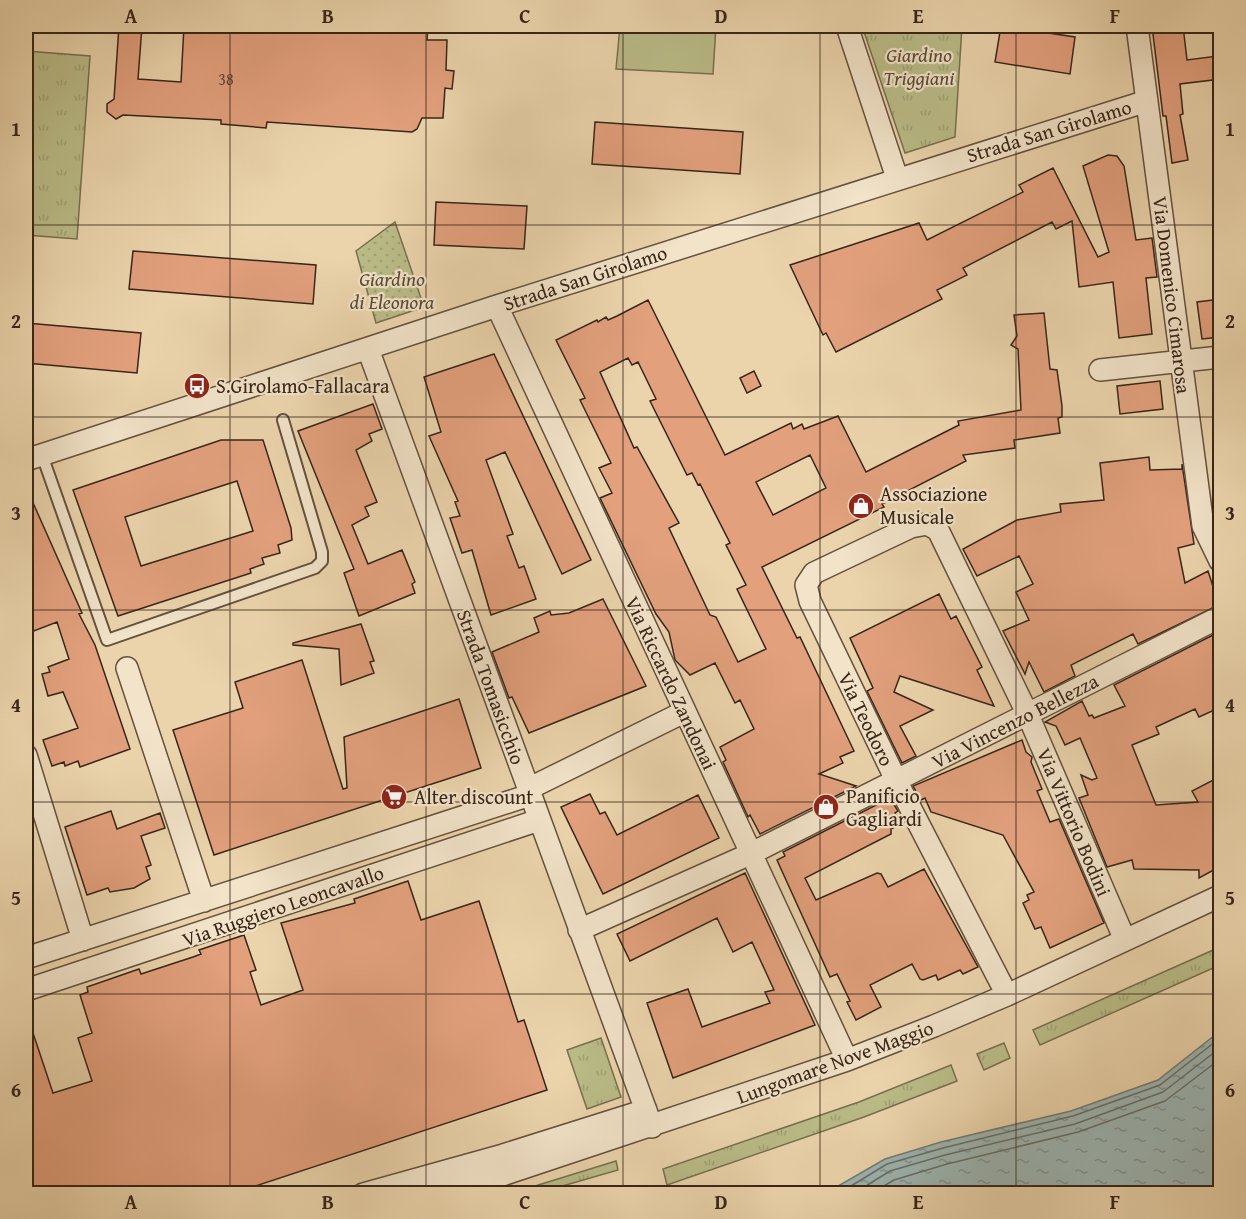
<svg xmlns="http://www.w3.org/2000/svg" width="1246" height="1219" viewBox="0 0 1246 1219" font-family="'Gentium Book Plus',serif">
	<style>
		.grass { fill: url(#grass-tufts); stroke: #787050; stroke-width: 1.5 }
		.garden { fill: url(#garden-dots); stroke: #787050; stroke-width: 1.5 }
		.pitch { fill: #babc88; stroke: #787050; stroke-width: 1.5 }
		.water { fill: url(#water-ripples); stroke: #747c76; stroke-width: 1.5 }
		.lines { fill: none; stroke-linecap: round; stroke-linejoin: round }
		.shore { stroke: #6a6e66; stroke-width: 1.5 }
		.building { fill: #e2a07d; stroke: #372519; stroke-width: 1.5; fill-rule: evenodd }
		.service-casing { stroke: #64513e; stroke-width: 14 }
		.minor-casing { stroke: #64513e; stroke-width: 24 }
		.service { stroke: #f2e3c9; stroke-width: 10 }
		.minor { stroke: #f2e3c9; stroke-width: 21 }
		.grid { fill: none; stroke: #372519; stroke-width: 1.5; stroke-opacity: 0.55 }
		.labels { text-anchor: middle; stroke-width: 4.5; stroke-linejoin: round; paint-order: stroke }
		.number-label { font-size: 16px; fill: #624432 }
		.park-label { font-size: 20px; font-style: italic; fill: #584b35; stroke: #f2e3c9 }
		.street-label { font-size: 20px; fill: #372519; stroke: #f2e3c9 }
		.poi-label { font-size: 20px; fill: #372519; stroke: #f2e3c9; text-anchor: start }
		.neatline { fill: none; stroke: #372519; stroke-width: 2 }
		.grid-label { font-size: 20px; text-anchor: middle; font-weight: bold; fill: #372519 }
	</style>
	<defs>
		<pattern id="grass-tufts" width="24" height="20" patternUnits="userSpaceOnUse" patternTransform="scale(1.5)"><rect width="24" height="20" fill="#babc88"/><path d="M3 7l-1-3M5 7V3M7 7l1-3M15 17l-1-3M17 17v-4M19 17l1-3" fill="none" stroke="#a0a175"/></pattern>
		<pattern id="garden-dots" width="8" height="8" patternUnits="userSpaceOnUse" patternTransform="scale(1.5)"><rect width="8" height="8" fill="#babc88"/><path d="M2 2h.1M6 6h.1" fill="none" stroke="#a0a175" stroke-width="1.8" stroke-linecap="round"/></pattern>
		<pattern id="water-ripples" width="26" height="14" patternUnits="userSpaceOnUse" patternTransform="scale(1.5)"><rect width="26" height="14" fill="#9cb6b4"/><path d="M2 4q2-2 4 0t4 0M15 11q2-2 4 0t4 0" fill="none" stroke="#809492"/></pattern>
	</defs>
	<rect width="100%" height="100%" fill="#ebd4ac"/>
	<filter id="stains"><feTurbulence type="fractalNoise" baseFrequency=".00333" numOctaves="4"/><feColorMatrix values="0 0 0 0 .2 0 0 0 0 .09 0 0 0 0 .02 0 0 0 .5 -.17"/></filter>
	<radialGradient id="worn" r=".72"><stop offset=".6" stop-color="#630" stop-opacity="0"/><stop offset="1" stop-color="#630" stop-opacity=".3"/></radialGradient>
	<!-- grass -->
	<path class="grass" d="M862 26H962L955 137 905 153Z
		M26 51 90 56 77 239 26 235Z
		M1220 947V965L1040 1045 1033 1030Z
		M601 1038 621 1097 587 1109 567 1050Z
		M1004 1043 1010 1058 984 1070 977 1054Z
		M951 1065 957 1081 864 1117 667 1185 663 1169 859 1102Z
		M616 1161 618 1170 538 1193 535 1186Z"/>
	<!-- garden -->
	<path class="garden" d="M395 222 424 307 376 323 356 251Z"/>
	<!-- pitch -->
	<path class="pitch" d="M620 26H716L713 74 616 69Z"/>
	<!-- water -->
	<path class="water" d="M1220 1031V1193H826L885 1159 941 1142 1071 1111 1158 1080Z"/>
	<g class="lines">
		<!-- shore -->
		<path class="shore" d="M838 1194 887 1164 943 1148 1073 1116 1160 1085 1220 1038
			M853 1194 890 1171 945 1155 1075 1124 1163 1092 1220 1048
			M870 1194 894 1180 947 1164 1078 1132 1165 1101 1220 1059"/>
	</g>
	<!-- building -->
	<path class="building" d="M119 26H142L138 79 181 82 184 26H428L427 40H447L446 70 454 71 452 89 445 88 443 118H422L417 129 412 132 267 122 266 128 221 124V120L123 115 116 119 107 112V104L114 99Z
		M1001 26 1075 37 1070 74 995 62Z
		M1152 26H1183L1187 60 1218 56 1221 60V79L1180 84 1183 114 1180 115 1188 160 1172 163 1166 116H1163Z
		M595 122 743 132 740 174 592 164Z
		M1108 155 1117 156 1124 166 1136 240 1152 238 1157 277 1146 278 1152 334 1119 338 1113 282 1079 287 1072 221 1056 229 1052 222 963 268 967 275 937 290 942 299 836 352 826 333 823 335 790 265 919 223 927 240 1023 192 1019 185 1053 168 1098 257 1109 252 1083 166Z
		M436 202 527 206 524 249 434 245Z
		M133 251 316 265 313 304 129 289Z
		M1221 299V337L1202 339 1197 302Z
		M648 300 725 455 791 423 793 429 802 424 804 429 838 416 866 472 959 425 958 421 1021 410 1018 349 1011 345 1017 336 1014 315 1044 313 1050 369 1057 370 1062 406V417L1058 418 1060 433 1014 440 1015 448 963 455 966 461 882 504 884 507 762 567 797 638 800 637 854 751 840 757 843 763 819 774 856 786 760 834 750 815 748 817 723 762 726 760 720 747 754 729 740 700 735 703 715 663 690 675 675 660 669 632 656 614 600 498 612 493 599 468 611 463 580 400 585 398 556 340 597 320 598 322 606 317 608 320 617 316ZM628 358 632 365 638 362 656 399 650 401 687 475 692 473 698 485 700 484 730 543 726 545 746 585 737 589 766 649 738 662 716 617 710 615 669 528 679 523 637 447 634 448 600 372ZM810 455 826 488 773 515 756 482Z
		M26 323 141 333 137 373 26 363Z
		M494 354 591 560 562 574 505 452 486 460 513 534 507 536 519 568 524 566 536 599 491 615 472 550 462 553 450 518 460 516 455 502 458 501 429 436 441 432 424 377Z
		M754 371 761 386 747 393 740 378Z
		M1160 381 1163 409 1120 414 1117 386Z
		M373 404 382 429 369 434 372 441 356 450 377 502 365 507 369 516 352 525 368 564 402 550 415 582 412 584 415 593 359 616 344 573 354 569 298 431Z
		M221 440H263L291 528 292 540 278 545 280 553 262 558 264 564 250 569 251 573 118 616 73 490ZM237 481 253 531 141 566 125 517Z
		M1149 457 1150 470 1182 469V464L1194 544 1178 548 1185 583 1208 571 1219 605 1138 644 1133 634 1071 665 1075 676 1044 692 1029 662 1025 674 1003 631 1029 620 1016 592 1033 584 1019 556 977 576 963 549 1017 520 1061 512 1060 504 1104 500 1100 463Z
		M26 487 82 613 79 614 95 645 130 749 80 767 78 761 65 766 64 762 52 766 43 740 78 728 63 692 48 696 42 674 50 672 48 667 69 659 57 622 26 634Z
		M939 594 951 619 956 616 982 667 977 670 994 706 900 676 894 692 933 710 900 726 916 756 902 763 867 691 873 688 850 638Z
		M603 599 646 686 529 733 512 697 509 698 492 652 539 632 534 618 550 611 551 615 569 613Z
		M361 624 374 661 370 662 374 673 341 685 339 649 293 645V643Z
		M1221 631V707L1199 717 1195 709 1156 727 1159 734 1132 745 1156 805 1198 802 1192 791 1221 776V866L1199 878V870L1134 869 1132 860 1107 867 1079 798 1088 795 1081 775 1092 780 1097 778 1080 738 1065 745 1056 726 1045 722 1082 701 1089 716 1092 715 1094 718 1125 706 1114 685Z
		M302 660 343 789 347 788 344 737 459 699 481 768 214 855 173 730 243 708 235 682Z
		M1022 740 1026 752 1032 757 1031 762 1042 789 1037 791 1050 822 1059 819 1104 923 1050 948 1041 927 1035 929 1023 903 1029 900 1027 895 1034 892 1003 835 931 812 925 798 921 800 913 786Z
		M590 794 600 814 605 812 617 835 698 795 719 838 603 894 561 807Z
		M890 798 898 811 895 813 900 824 891 829V834L805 878 816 900 877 873 881 874 888 887 924 869 978 967 963 974 960 970 938 980 936 975 923 980 920 979 912 964 870 985 881 1007 856 1020 847 1002 850 1001 837 974 830 977 777 860 785 856 783 852Z
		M111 811 117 829 160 813 165 828 141 836 151 865 146 867 150 879 134 888 110 892 108 888 87 895 65 827Z
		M745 873 815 1025 673 1078 647 1003 688 989 702 1027 770 1003 765 992 774 990 752 942 733 952 717 918 630 961 617 934Z
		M408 881 421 920 479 901 518 1022 524 1020 547 1090 231 1194H35L26 1164V1022L29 1021 53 1093 92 1081 78 1038 92 1033 80 995 88 992 87 987 139 969 141 974 193 957 201 954 199 950 244 935 256 970 250 972 261 1005 303 990 281 923 355 903 354 899Z"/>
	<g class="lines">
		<!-- service casing -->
		<g class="service-casing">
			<path id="service" d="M42 455 107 640 315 568 322 561V552L283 420"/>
		</g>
		<!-- minor casing -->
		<g class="minor-casing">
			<path id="minor" d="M847 26 897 178
				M1137 26 1203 526 1220 561
				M497 306 847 1060
				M368 349 652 1127
				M1100 370 1220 357
				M26 460 497 306 1147 101
				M127 668 204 901
				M26 755 83 940
				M528 789 684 712
				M579 930 750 854 1220 617
				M26 958 530 795
				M26 990 539 820
				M1007 995 897 782 810 601 806 585 814 573 911 527 927 524 938 530 1028 715 1125 940
				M363 1194 503 1155 646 1110
				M436 1194 493 1178 847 1060 934 1026 1007 995 1220 896"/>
		</g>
		<!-- service -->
		<use href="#service" class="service"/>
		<!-- minor -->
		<use href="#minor" class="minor"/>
	</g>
	<!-- grid -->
	<path class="grid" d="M230 26V1194M426 26V1194M623 26V1194M820 26V1194M1016 26V1194M26 225H1220M26 417H1220M26 610H1220M26 802H1220M26 994H1220"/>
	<!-- icons -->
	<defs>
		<g id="bus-disc" transform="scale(1.35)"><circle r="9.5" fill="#8f2418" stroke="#f2e3c9"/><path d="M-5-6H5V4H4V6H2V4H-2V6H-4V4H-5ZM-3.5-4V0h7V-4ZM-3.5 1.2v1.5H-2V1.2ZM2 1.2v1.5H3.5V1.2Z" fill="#fff"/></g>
		<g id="shop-disc" transform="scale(1.35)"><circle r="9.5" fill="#8f2418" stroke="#f2e3c9"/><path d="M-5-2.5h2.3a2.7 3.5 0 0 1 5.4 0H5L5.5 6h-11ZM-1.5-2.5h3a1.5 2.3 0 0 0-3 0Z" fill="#fff"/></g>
		<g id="supermarket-disc" transform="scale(1.35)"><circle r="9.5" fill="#8f2418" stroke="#f2e3c9"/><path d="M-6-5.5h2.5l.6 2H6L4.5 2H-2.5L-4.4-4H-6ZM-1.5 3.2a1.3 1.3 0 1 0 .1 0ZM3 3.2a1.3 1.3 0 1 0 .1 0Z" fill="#fff"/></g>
	</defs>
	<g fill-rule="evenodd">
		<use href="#bus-disc" x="197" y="386"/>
		<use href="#shop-disc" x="861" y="506"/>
		<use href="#supermarket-disc" x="394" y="797"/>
		<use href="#shop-disc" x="826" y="807"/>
	</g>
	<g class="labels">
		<!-- number labels -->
		<g class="number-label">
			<text x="226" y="85">38</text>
		</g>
		<!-- park labels -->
		<g class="park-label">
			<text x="919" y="62">Giardino<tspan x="919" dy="23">Triggiani</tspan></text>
			<text x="392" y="286">Giardino<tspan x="392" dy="23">di Eleonora</tspan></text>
		</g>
		<!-- street labels -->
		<g class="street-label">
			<text transform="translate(1049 131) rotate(-17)" y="7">Strada San Girolamo</text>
			<text transform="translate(585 278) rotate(-18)" y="7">Strada San Girolamo</text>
			<text transform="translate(1172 295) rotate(83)" y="7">Via Domenico Cimarosa</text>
			<text transform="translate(671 683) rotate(65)" y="7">Via Riccardo Zandonai</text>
			<text transform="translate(491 687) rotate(70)" y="7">Strada Tomasicchio</text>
			<text transform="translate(866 719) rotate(64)" y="7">Via Teodoro</text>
			<text transform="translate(1015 721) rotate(-27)" y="7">Via Vincenzo Bellezza</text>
			<text transform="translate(1074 822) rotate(67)" y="7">Via Vittorio Bodini</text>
			<text transform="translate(283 906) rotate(-19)" y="7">Via Ruggiero Leoncavallo</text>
			<text transform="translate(835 1062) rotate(-20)" y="7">Lungomare Nove Maggio</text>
		</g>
		<!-- poi labels -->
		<g class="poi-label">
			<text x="216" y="393">S.Girolamo-Fallacara</text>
			<text x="880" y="501">Associazione<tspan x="880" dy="23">Musicale</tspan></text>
			<text x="846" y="803">Panificio<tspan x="846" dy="23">Gagliardi</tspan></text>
			<text x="414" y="804">Alter discount</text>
		</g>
	</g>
	<!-- margin -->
	<rect width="1246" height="1219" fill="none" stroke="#ebd4ac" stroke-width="66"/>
	<rect x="33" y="33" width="1180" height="1153" class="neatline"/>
	<g class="grid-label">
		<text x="131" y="23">A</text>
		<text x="328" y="23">B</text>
		<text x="525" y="23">C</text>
		<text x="721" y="23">D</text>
		<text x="918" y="23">E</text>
		<text x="1115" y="23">F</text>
		<text x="16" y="136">1</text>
		<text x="1230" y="136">1</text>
		<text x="16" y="328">2</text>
		<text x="1230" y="328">2</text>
		<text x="16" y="520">3</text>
		<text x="1230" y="520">3</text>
		<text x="16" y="712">4</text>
		<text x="1230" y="712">4</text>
		<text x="16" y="905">5</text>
		<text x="1230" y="905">5</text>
		<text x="16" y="1097">6</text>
		<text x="1230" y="1097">6</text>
		<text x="131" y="1209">A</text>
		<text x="328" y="1209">B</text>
		<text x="525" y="1209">C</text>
		<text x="721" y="1209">D</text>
		<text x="918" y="1209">E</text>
		<text x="1115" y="1209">F</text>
	</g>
	<rect width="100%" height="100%" filter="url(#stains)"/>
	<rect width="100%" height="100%" fill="url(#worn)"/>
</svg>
